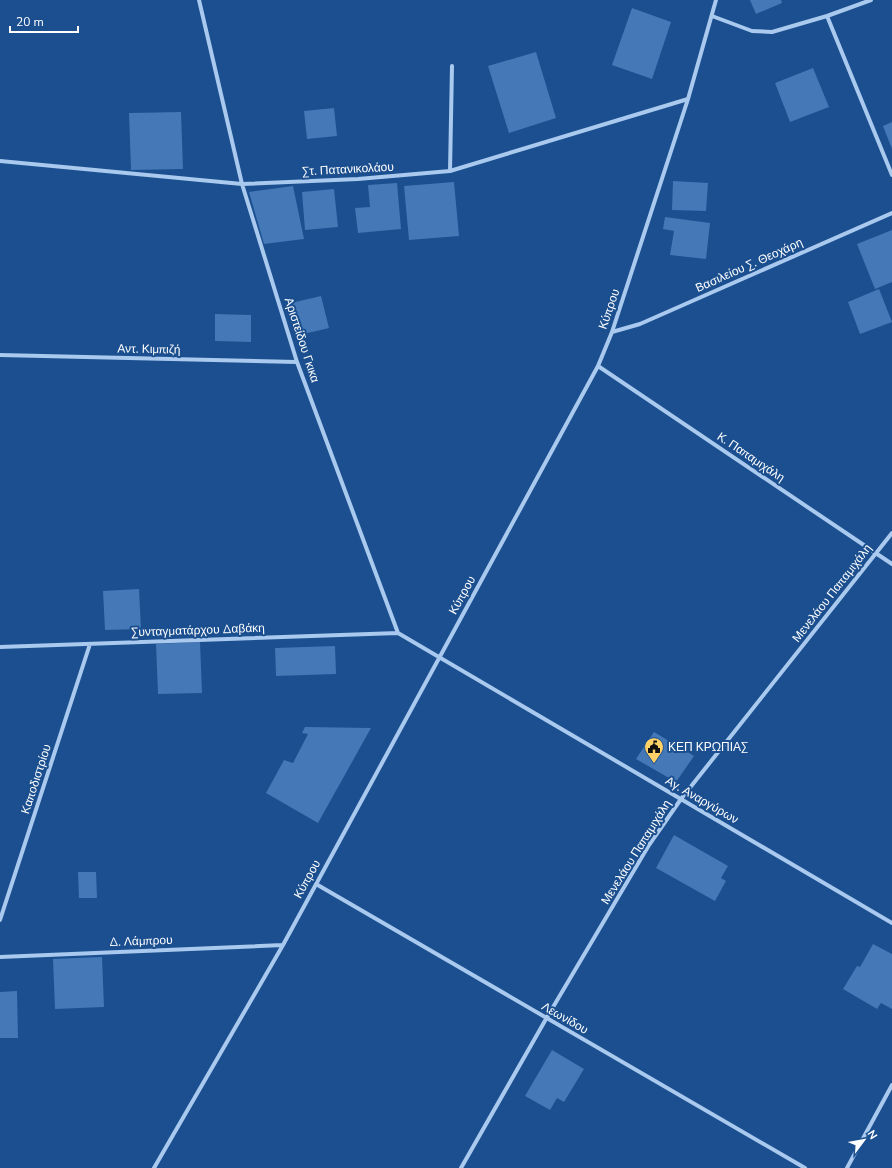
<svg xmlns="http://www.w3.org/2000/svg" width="892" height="1168" viewBox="0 0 892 1168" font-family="'Nunito Sans',sans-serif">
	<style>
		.building { fill: #4478b7 }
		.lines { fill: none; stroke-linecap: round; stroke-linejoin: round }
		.minor { stroke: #a9c9ee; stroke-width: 4 }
		.labels { text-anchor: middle; stroke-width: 4; stroke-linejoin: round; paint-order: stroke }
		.street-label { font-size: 12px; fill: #fff; stroke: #1b4f8f }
		.poi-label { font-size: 12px; fill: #fff; stroke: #1b4f8f; text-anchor: start }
	</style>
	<rect width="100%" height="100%" fill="#1b4f8f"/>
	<!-- building -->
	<path class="building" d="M750 0H781L782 3 756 14Z
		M632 8 671 22 652 79 612 65Z
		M536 52 556 118 509 133 488 66Z
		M813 68 829 107 790 122 775 83Z
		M334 108 337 136 307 139 304 111Z
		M181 112 183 169 131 170 129 113Z
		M892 122V149L883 126Z
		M673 181 708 183 706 211 672 210Z
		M454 182 459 236 409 240 404 186Z
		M397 183 401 229 358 233 355 208 370 207 368 185Z
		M293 186 304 239 264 244 249 192Z
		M334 189 338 227 305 230 302 192Z
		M665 217 710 223 706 259 670 255 674 231 663 229Z
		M892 230V282L875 289 857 244Z
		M879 289 892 322 860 334 848 302Z
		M321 296 329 328 295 336 287 304Z
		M215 314 251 315V342L215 341Z
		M139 589 141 629 105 630 103 591Z
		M200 642 202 693 158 694 156 644Z
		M335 646 336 674 276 676 275 648Z
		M305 727 371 728 318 823 266 793 284 760 293 763 308 734 302 733Z
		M654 732 694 756 676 782 636 759Z
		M674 835 728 866 721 878 726 881 715 901 656 868Z
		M78 872H96L97 898H79Z
		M873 944 892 954V1009L881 1003 877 1009 843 989 857 966 860 967Z
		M102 957 104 1007 55 1009 53 959Z
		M17 991 18 1038H0V992Z
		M552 1050 584 1069 564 1102 557 1098 550 1110 525 1096Z"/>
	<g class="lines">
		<!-- minor -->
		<path class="minor" d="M199 0 242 184 297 362 398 633 892 923
			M712 16 752 31 772 32 827 16 871 0
			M827 16 892 175
			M0 161 242 184 358 179 450 171 688 99
			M450 171 452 66
			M612 332 640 324 892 213
			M0 355 297 362
			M598 366 892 564
			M0 647 398 633
			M316 884 805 1168
			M0 920 90 644
			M0 957 283 945
			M154 1168 283 945 598 366 612 332 688 99 716 0
			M461 1168 546 1019 649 845 681 799 892 533
			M847 1168 892 1085"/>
	</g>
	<!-- icons -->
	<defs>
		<g id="civic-pin" transform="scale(1)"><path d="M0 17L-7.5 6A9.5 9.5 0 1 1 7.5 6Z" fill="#ffd166" stroke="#1b4f8f"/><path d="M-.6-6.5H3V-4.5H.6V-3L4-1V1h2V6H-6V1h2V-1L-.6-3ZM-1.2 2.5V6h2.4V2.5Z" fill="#111"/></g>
	</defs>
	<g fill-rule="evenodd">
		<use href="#civic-pin" x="654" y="747"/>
	</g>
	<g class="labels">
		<!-- street labels -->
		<g class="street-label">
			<text transform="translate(348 169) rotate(-3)" y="4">Στ. Πατανικολάου</text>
			<text transform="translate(749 265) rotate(-24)" y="4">Βασιλείου Σ. Θεοχάρη</text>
			<text transform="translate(609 309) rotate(-71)" y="4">Κύπρου</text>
			<text transform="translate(302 340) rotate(72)" y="4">Αριστείδου Γκικα</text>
			<text transform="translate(149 349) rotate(1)" y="4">Αντ. Κιμπιζή</text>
			<text transform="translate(751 457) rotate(34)" y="4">Κ. Παπαμιχάλη</text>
			<text transform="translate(832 593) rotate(-52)" y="4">Μενελάου Παπαμιχάλη</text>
			<text transform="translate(462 595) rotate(-61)" y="4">Κύπρου</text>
			<text transform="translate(198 630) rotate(-2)" y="4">Συνταγματάρχου Δαβάκη</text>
			<text transform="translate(36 779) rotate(-72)" y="4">Καποδιστρίου</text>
			<text transform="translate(702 800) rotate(30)" y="4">Αγ. Αναργύρων</text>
			<text transform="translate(636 852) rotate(-58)" y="4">Μενελάου Παπαμιχάλη</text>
			<text transform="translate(307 879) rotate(-61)" y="4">Κύπρου</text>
			<text transform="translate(141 941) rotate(-2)" y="4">Δ. Λάμπρου</text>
			<text transform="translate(565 1018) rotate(30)" y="4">Λεωνίδου</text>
		</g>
		<!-- poi labels -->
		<g class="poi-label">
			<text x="668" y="751">ΚΕΠ ΚΡΩΠΙΑΣ</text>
		</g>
	</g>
	<!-- north arrow -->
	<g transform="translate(864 1140) rotate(58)" stroke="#1b4f8f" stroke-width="3" paint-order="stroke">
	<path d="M0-3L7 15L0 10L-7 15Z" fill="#ffffff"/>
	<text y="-6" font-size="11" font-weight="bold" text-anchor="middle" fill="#ffffff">N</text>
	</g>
	<!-- scale -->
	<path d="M10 26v6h68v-6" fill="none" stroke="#ffffff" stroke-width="2"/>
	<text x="16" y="26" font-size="12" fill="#ffffff" stroke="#1b4f8f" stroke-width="3" paint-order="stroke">20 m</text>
</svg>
